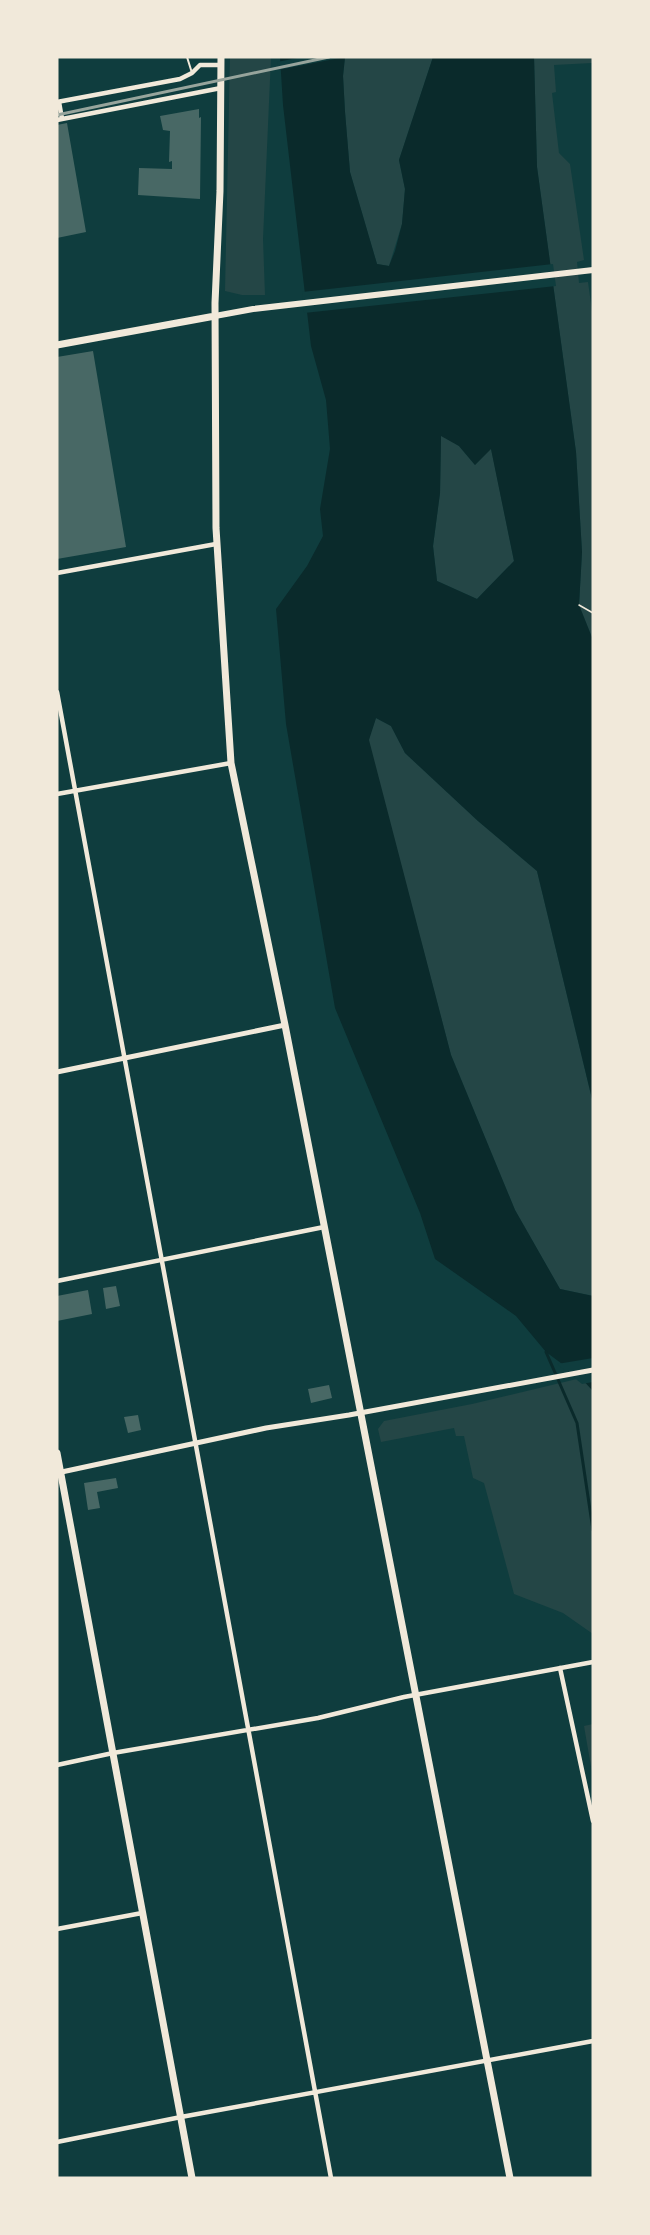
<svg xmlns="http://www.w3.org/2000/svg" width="650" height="2235" viewBox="0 0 650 2235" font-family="'Playfair Display',serif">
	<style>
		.green { fill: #244646 }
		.water { fill: #0a2a2b; fill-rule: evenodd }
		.pier { fill: #0f3d3e }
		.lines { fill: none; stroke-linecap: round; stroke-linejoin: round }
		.stream { stroke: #0a2a2b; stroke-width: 3 }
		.building { fill: #486865 }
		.path { stroke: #f1e9da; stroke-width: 1.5 }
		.service { stroke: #f1e9da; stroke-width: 2 }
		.minor { stroke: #f1e9da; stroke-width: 4.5 }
		.tertiary { stroke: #f1e9da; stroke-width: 5 }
		.secondary { stroke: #f1e9da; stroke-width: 6 }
		.primary { stroke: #f1e9da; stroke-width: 7 }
		.rail { stroke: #97a49c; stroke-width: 3 }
	</style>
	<rect width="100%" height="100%" fill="#0f3d3e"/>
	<!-- green -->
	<path class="green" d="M230 57H271L263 239 265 295H242L225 291Z
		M345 57H433L399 160 405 189 402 224 389 266 377 264 350 172 345 112 343 76Z
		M534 57H593V66L592 63 554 65 556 92 552 93 559 153 570 164 584 260 577 262 579 283 588 282 593 318V640L579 605 582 552 576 452 537 167Z
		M441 435 459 446 475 465 491 448 514 561 477 599 437 581 433 546 440 493Z
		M376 718 391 726 405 753 478 821 537 871 593 1103V1296L560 1289 515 1210 451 1055 368 740Z
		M581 1378 593 1391V1634L563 1613 514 1594 484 1483 473 1478 464 1436H456L454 1428 381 1442 378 1429 384 1421 472 1404Z
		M593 1724V1778L584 1726Z"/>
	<!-- water -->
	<path class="water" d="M280 57H345L343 76 345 112 350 172 377 264 389 266 395 251 402 224 405 189 399 160 433 57H534L537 167 576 452 582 552 579 605 593 640V1103L537 871 478 821 405 753 391 726 376 718 369 740 451 1055 515 1210 560 1289 593 1296V1391L581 1378 546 1352 516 1316 435 1259 420 1213 335 1008 286 724 276 609 307 566 323 536 320 509 330 449 326 400 311 346 283 105ZM441 436 459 446 475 465 491 449 514 561 477 599 437 581 433 546 440 493Z"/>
	<!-- pier -->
	<path class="pier" d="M302 57H345L278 70 277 62Z
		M553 264 556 286 304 313 302 292Z
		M593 1358V1382L582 1384 557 1364Z"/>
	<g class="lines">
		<!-- stream -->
		<path class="stream" d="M546 1352 577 1423 593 1530"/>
	</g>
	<!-- building -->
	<path class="building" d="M199 109V118L201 117 200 199 138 195 139 168 172 169V161L169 162 170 131 163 130 160 116Z
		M67 123 86 232 57 238V125Z
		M93 351 126 547 57 559V357Z
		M116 1286 120 1306 106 1309 103 1288Z
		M88 1290 92 1314 57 1321V1296Z
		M329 1385 332 1398 311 1403 308 1389Z
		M138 1415 141 1430 128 1433 124 1417Z
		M116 1478 118 1488 97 1492 100 1508 88 1510 84 1483Z"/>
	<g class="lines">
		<!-- path -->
		<path class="path" d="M579 605 593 613"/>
		<!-- service -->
		<path class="service" d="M187 57 192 73"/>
		<!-- minor -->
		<path class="minor" d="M57 102 180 79 192 73 200 65H221
			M59 102 62 119
			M57 120 221 88
			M57 573 216 544
			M57 692 331 2178
			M57 794 231 763
			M57 1281 324 1227
			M560 1668 593 1821
			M57 1765 113 1753 318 1718 404 1697 593 1662
			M57 1929 142 1913
			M57 2142 181 2117 593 2041"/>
		<!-- tertiary -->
		<path class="tertiary" d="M57 1072 285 1025
			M57 1473 266 1428 349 1415 593 1370"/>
		<!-- secondary -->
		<path class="secondary" d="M215 316 253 309 593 270"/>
		<!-- primary -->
		<path class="primary" d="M221 57 220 191 215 303 216 528 231 763 285 1025 510 2178
			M57 345 215 316
			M57 1453 192 2178"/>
		<!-- rail -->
		<path class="rail" d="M57 115 329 57"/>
	</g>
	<!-- border -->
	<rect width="650" height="2235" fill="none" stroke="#f1e9da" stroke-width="117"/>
</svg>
